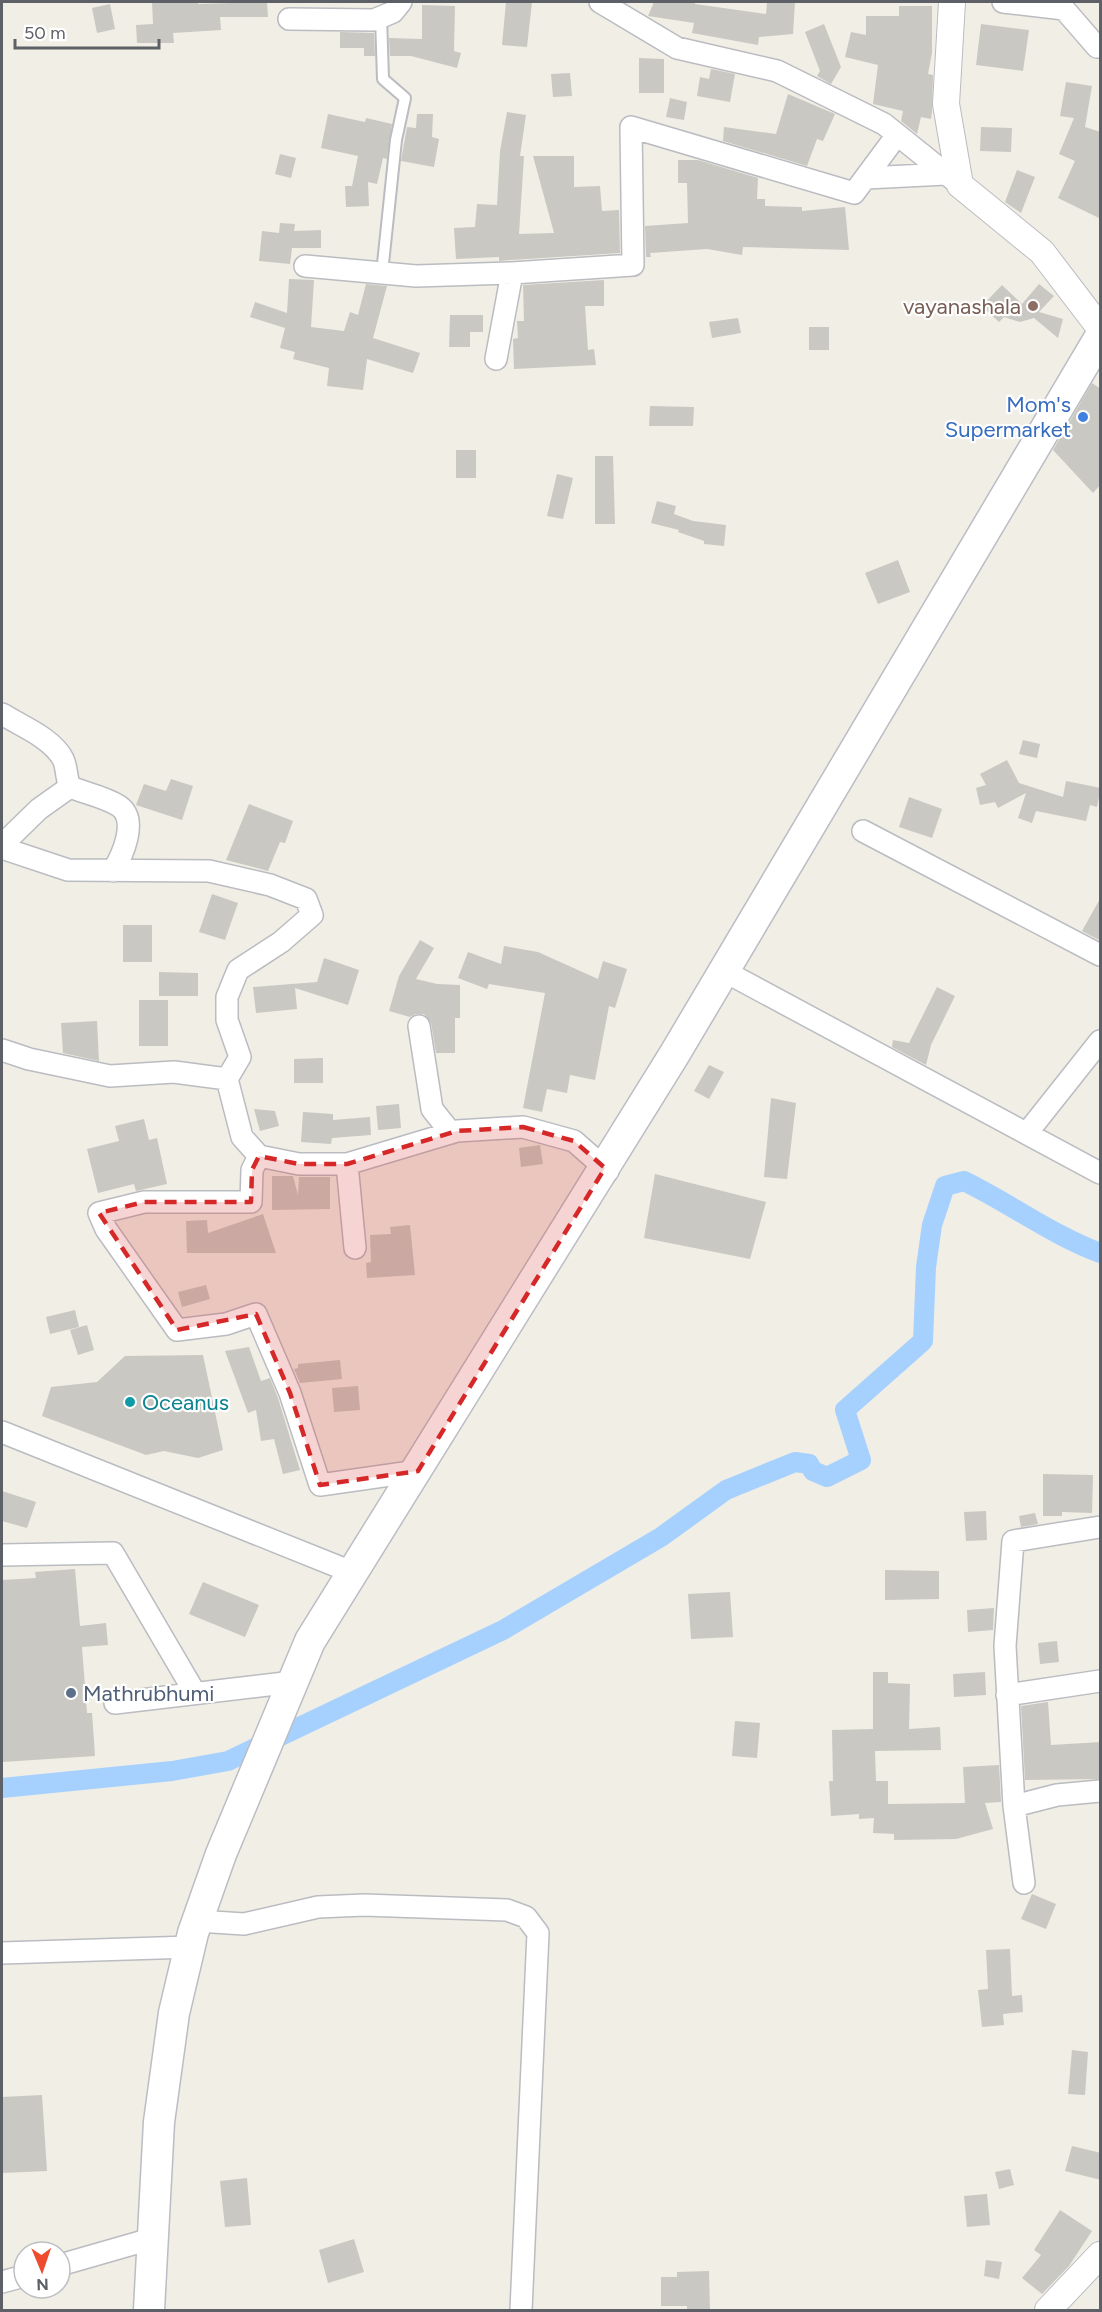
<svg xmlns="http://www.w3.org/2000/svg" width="1102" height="2312" viewBox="0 0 1102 2312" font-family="Figtree,sans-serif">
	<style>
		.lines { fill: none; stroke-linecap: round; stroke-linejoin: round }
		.canal { stroke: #a6d1ff; stroke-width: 20 }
		.building { fill: #cac8c2 }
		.service-casing { stroke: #babcc1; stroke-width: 14 }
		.minor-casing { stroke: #babcc1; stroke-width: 24 }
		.tertiary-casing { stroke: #babcc1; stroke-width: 28 }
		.secondary-casing { stroke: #babdc3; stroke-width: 33 }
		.service { stroke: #fff; stroke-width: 10 }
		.minor { stroke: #fff; stroke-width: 21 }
		.tertiary { stroke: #fff; stroke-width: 26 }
		.secondary { stroke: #fff; stroke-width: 30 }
		.marked { fill: #d62828; fill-opacity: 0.2; stroke: #d62828; stroke-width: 4.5; stroke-dasharray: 12 8; stroke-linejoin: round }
		.education-dot { fill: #8d6e63; stroke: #fff; stroke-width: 2 }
		.shop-dot { fill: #3f7fe0; stroke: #fff; stroke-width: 2 }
		.culture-dot { fill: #0f9aa8; stroke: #fff; stroke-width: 2 }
		.service-dot { fill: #5c6f8a; stroke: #fff; stroke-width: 2 }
		.labels { text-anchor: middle; stroke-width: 4.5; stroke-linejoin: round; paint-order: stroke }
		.education-label { font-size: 22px; fill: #785e54; stroke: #fff; text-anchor: end }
		.shop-label { font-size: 22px; fill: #366cbe; stroke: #fff; text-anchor: end }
		.culture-label { font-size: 22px; fill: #0d838f; stroke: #fff; text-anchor: start }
		.service-label { font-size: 22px; fill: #4e5e75; stroke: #fff; text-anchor: start }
	</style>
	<rect width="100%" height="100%" fill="#f0eee5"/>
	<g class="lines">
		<!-- canal -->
		<path class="canal" d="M2 1788 172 1771 228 1761 503 1630 661 1537 726 1490 795 1462 809 1464 813 1471 827 1477 861 1460 845 1410 923 1341 926 1267 932 1225 945 1186 964 1181C1011 1204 1052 1235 1100 1253"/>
	</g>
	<!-- building -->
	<path class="building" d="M152 2H198V4L267 2 268 17H220L221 30 173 33 174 43H137L136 25 153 24Z
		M506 2H532L527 47 502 45Z
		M654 2H695V4L766 14 767 2H795L793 34 759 37 758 45 692 33 694 23 648 16Z
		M110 4 115 29 97 33 92 8Z
		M422 5 455 6 454 51 461 53 457 68 411 56H390L389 38 422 39Z
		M899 6H932V53L928 74 933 75 932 112 931 119 921 117 917 134 901 121 903 111 873 104 878 65 845 57 851 32 866 35V16H899Z
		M824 24 841 67 831 84 817 76 820 71 805 32Z
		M981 24 1029 30 1023 71 976 65Z
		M340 32 374 33 375 56H364V48H340Z
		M639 58 664 59V93H639Z
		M711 69 735 74 730 102 697 96 700 77 709 79Z
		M570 73 572 96 553 97 551 74Z
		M1066 82 1092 86 1085 127 1101 132V219L1058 198 1075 161 1059 154 1074 118 1060 116Z
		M788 94 835 114 823 141 817 139 807 166 723 141 724 127 776 134Z
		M670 98 687 102 684 120 666 117Z
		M507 112 526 115 520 156H524L519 234 554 233 533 156H574V187L600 186 602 211 619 210 620 253 511 260 499 261V257L456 259 454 228 475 227 477 204 497 205 500 151Z
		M328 114 365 122 366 118 392 124 387 159 383 158 377 184 368 182 369 206 346 207 345 186H352L358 156 321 148Z
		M417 114H433L432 137 439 139 434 167 401 161 407 127 416 128Z
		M981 127 1012 128 1011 152 980 151Z
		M280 154 296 158 291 178 275 174Z
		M678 160H698L758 178 757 199H765V206L802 207V211L845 207 849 250 743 247 742 255 707 249 650 253 651 257H646L645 226 688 223 687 183H678Z
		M1017 170 1035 177 1021 213 1005 202Z
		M280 223 295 224 294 231 321 230V248H292L290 264 259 261 262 231 279 233Z
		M289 279 314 280 311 327 344 331 350 312 358 315 366 284 387 286 373 338 420 353 413 373 367 359 363 390 327 386 329 368 293 359 295 352 280 348 285 328 250 317 255 302 287 313Z
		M604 280V306H585L588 350 594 349 596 365 514 369 513 339 518 338 517 321H524L523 285Z
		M1039 284 1054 296 1039 312 1063 319 1058 338 1034 318 1020 322 1004 317 999 322 982 306 1002 285 1022 304Z
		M450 315H483V332H470V347H449Z
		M738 318 741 333 712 338 709 322Z
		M809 327H829V350H809Z
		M1092 383 1101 389V484L1093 493 1053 450Z
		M650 406 694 407 693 426H649Z
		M456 450H476V478H456Z
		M595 456H613L615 524H595Z
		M557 474 573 478 563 519 547 516Z
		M657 501 676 506 674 514 693 521 726 525 724 546 704 544V541L678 532 679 530 651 523Z
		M898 560 910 592 878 604 865 573Z
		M1023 740 1040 744 1037 758 1019 754Z
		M1007 760 1019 783 1063 797 1066 781 1101 788 1097 807 1090 805 1086 821 1036 811 1032 823 1018 818 1026 793 998 808 995 802 980 805 976 788 986 785 980 774Z
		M171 779 193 786 182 820 136 805 144 784 166 791Z
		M909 797 942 809 932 838 899 827Z
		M249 804 293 821 285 843 280 842 268 871 226 860Z
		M212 894 238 903 225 940 199 932Z
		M1101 897V941L1082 931Z
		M123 925H152V962H123Z
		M420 940 434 948 416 979 437 984 460 985V1018H455V1053H436L431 1023 424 1014H416L410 1017 389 1011 399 976Z
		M504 946 538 952 598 979 603 961 627 969 615 1008 609 1006 595 1080 570 1075 567 1093 547 1089 542 1112 523 1108 545 993 489 984 487 989 458 978 468 952 501 964Z
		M324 958 359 970 348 1005 295 988 297 1009 256 1013 253 987 317 982Z
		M159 972 198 973V996H159Z
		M937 987 955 996 931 1045 926 1065 892 1047 893 1040 909 1043Z
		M139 1000H168V1046H139Z
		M97 1021 99 1061 63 1053 61 1023Z
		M323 1058V1083H294V1059Z
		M709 1065 724 1072 709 1099 694 1091Z
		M771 1098 796 1103 787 1179 764 1177Z
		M399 1104 401 1128 378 1130 376 1106Z
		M254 1109 275 1111 279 1126 260 1131Z
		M303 1112 333 1114V1120L370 1117 371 1135 332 1138 331 1144 301 1142Z
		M144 1119 149 1140 157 1138 167 1184 136 1191 134 1184 98 1193 87 1149 119 1141 115 1126Z
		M540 1145 543 1164 521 1167 519 1148Z
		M655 1174 766 1202 750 1259 644 1238Z
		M272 1176H293L298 1195 299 1177H330V1209L272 1210Z
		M263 1214 276 1253H187L186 1221 207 1220 208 1233Z
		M410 1225 415 1275 367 1278 366 1263 371 1262 370 1235 391 1234 390 1227Z
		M206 1285 210 1299 182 1307 178 1292Z
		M75 1310 79 1327 50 1334 46 1317Z
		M87 1325 94 1350 78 1355 70 1330Z
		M249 1347 261 1381 270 1378 278 1398 300 1470 283 1474 274 1439 261 1441 256 1410 248 1413 225 1351Z
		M203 1355 223 1450 198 1458 164 1451 146 1455 42 1416 51 1387 97 1382 125 1356Z
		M340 1360 342 1379 300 1383 294 1369 298 1368V1364Z
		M358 1386 360 1410 334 1412 332 1388Z
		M1043 1474 1093 1475 1092 1513 1062 1512V1516H1043Z
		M2 1491 36 1502 27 1528 2 1521Z
		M986 1511 987 1540 966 1541 964 1512Z
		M1035 1513 1038 1524 1021 1527 1019 1516Z
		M75 1569 80 1626 106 1623 108 1645 82 1647 87 1713H92L95 1756 2 1762V1580L36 1578 35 1572Z
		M885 1570 939 1571V1599L885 1600Z
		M203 1582 259 1605 245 1637 189 1614Z
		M730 1592 733 1637 691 1639 688 1594Z
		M994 1608 993 1630 968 1632 967 1610Z
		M1057 1641 1059 1662 1040 1664 1038 1643Z
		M873 1672H888V1683L910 1684 909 1729 940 1727 941 1750 875 1751 876 1781H888V1804L965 1803 963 1767 999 1765 1001 1802 985 1803 993 1829 956 1839 894 1840V1834L873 1833 874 1818 859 1819V1814L831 1816 829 1781H833L832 1730 873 1729Z
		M985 1672 986 1695 954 1697 953 1674Z
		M1048 1702 1051 1745 1101 1742V1779L1025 1780 1021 1706Z
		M735 1721 760 1723 757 1758 732 1756Z
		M1032 1894 1056 1904 1046 1929 1021 1919Z
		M1010 1949 1012 1996 1022 1995 1023 2012 1003 2014 1004 2025 982 2027 978 1990 988 1989 986 1950Z
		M1072 2050 1088 2052 1085 2095 1068 2094Z
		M42 2095 47 2171 2 2173V2097Z
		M1072 2146 1101 2153V2180L1065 2171Z
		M1010 2169 1014 2185 999 2189 995 2172Z
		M247 2178 251 2225 225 2227 220 2181Z
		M987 2194 990 2225 967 2227 964 2196Z
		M1060 2210 1092 2231 1069 2266 1042 2294 1022 2278 1041 2255 1034 2250Z
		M354 2239 364 2272 328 2283 319 2250Z
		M986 2260 1002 2262 999 2279 984 2276Z
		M709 2271 710 2310H687V2306H661V2277H677V2272Z"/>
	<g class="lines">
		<!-- service casing -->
		<g class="service-casing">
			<path id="service" d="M381 17 383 79 405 98 396 140 382 273"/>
		</g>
		<!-- minor casing -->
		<g class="minor-casing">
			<path id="minor" d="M600 2 677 48 777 71 884 124 960 185
				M1003 2 1064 9 1097 47H1100
				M289 19 374 20 393 12 401 2
				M866 178 946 174
				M305 266 416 276 512 273
				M496 359 512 273 633 265 631 127 854 193 897 135
				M2 714C21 726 52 738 63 759 67 767 66 778 70 787 85 793 105 797 119 806 139 820 122 856 113 871
				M863 831 1100 955
				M2 845 39 809 70 787
				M2 848 68 870 209 871 270 885 306 899 312 915 281 942 238 970 227 997V1020L240 1057 227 1079
				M724 971 1100 1173
				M419 1026 432 1109 451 1133
				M2 1050 29 1059 110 1076 174 1072 227 1079 242 1137 259 1156 299 1164H347L457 1131 523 1127 574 1141 608 1171
				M1027 1133 1100 1041
				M259 1156 252 1170 251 1202H144L99 1213 106 1229 177 1330 226 1324 256 1314 290 1393 320 1485 418 1471
				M347 1164 355 1248
				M2 1432 354 1573
				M2 1555 113 1553 195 1693
				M1007 1695 1100 1681
				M115 1703 293 1682
				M1014 1806 1057 1795 1100 1791
				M1024 1883 1014 1806 1005 1646 1013 1541 1100 1527
				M197 1921 244 1924 318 1907 364 1905 507 1910 526 1917 538 1933 521 2310
				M2 1953 190 1947
				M60 2265 154 2238
				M2 2282 24 2276"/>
		</g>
		<!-- tertiary casing -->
		<g class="tertiary-casing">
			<path id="tertiary" d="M952 2 946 104 960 185 1042 252 1100 328
				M1048 2310 1100 2255"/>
		</g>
		<!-- secondary casing -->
		<g class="secondary-casing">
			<path id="secondary" d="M149 2310 159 2122 174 2013 193 1933 221 1854 310 1641 674 1055 1100 337"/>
		</g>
		<!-- service -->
		<use href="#service" class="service"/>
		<!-- minor -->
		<use href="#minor" class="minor"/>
		<!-- tertiary -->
		<use href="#tertiary" class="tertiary"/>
		<!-- secondary -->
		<use href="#secondary" class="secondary"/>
	</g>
	<!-- marked area -->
	<path class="marked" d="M523 1127 574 1141 605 1168 418 1471 320 1485 290 1393 256 1314 177 1330 99 1213 144 1202H251L252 1170 259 1156 299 1164H347L457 1131Z"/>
	<!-- markers -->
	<circle class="education-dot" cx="1033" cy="306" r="6"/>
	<circle class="shop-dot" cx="1083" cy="417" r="6"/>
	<circle class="culture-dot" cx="130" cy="1402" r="6"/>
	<circle class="service-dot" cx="71" cy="1693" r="6"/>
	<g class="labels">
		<!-- education labels -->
		<g class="education-label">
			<text x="1021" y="314">vayanashala</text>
		</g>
		<!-- shop labels -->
		<g class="shop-label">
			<text x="1071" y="412">Mom's<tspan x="1071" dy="25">Supermarket</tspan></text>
		</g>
		<!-- culture labels -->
		<g class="culture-label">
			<text x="142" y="1410">Oceanus</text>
		</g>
		<!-- service labels -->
		<g class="service-label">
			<text x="83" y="1701">Mathrubhumi</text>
		</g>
	</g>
	<!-- border -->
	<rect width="1102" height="2312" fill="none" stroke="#5d6066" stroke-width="6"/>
	<!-- north arrow -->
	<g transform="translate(42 2270) rotate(178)"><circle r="28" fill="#ffffff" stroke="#bebfc2" stroke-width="1.5"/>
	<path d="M0-4.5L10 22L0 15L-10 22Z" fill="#ed4d2e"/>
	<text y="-9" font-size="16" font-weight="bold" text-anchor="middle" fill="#5d6066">N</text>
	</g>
	<!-- scale -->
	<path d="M15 39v9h144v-9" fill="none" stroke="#5d6066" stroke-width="3"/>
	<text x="24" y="39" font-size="18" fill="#5d6066" stroke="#ffffff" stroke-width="4.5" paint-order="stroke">50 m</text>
</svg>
